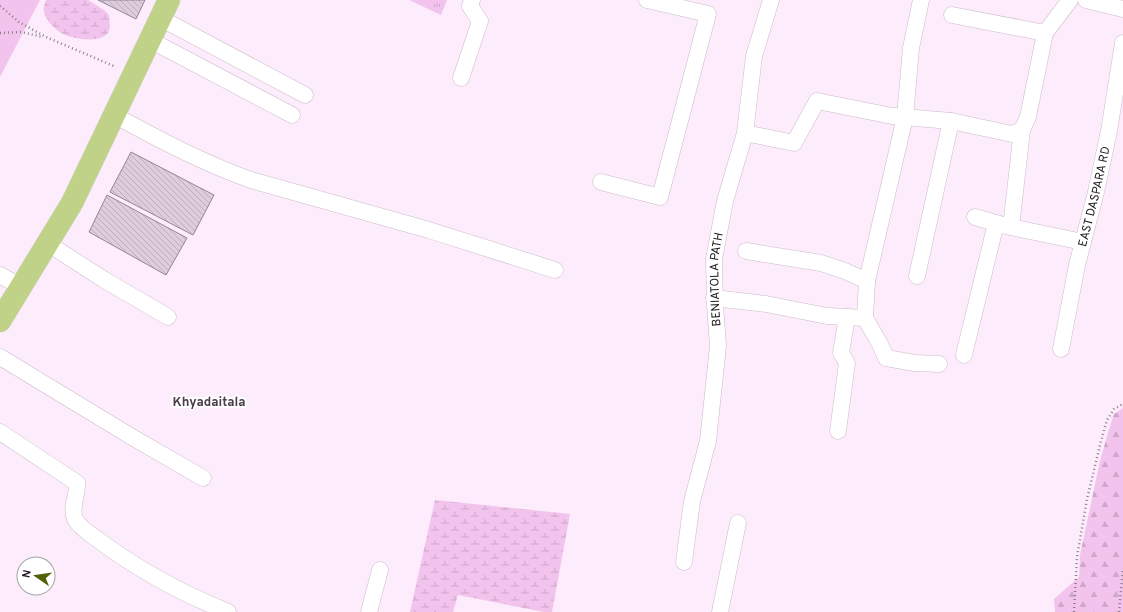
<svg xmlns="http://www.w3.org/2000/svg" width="1123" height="612" viewBox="0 0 1123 612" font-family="Overpass,sans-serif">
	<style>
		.grass { fill: url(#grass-tufts) }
		.forest { fill: url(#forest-firs) }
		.wetland { fill: url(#wetland-marsh) }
		.pitch { fill: #f2c3ed }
		.building { fill: url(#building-back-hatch); stroke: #958593 }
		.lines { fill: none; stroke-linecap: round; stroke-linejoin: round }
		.minor-casing { stroke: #cbbbca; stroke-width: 17 }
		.trunk-casing { stroke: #dbdadb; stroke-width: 23 }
		.path { stroke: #8b808a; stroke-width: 2.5; stroke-dasharray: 1 3; stroke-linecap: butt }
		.minor { stroke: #fff; stroke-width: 16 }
		.trunk { stroke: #c0d287; stroke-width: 22 }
		.labels { text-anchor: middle; stroke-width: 4; stroke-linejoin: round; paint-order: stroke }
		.street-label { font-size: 12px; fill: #1f191f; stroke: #fff }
		.neighbourhood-label { font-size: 13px; font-weight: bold; fill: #4a3c49; stroke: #fff }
	</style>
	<defs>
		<pattern id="grass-tufts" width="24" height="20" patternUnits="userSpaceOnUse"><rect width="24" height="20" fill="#f2c3ed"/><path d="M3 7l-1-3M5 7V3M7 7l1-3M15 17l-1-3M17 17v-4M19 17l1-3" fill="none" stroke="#cfa7cb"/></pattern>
		<pattern id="forest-firs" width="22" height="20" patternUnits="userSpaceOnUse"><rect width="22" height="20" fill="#f2c3ed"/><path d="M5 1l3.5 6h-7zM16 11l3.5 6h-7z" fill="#cfa7cb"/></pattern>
		<pattern id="wetland-marsh" width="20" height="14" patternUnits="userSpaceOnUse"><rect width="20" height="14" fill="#f2c3ed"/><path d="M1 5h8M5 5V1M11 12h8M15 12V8" fill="none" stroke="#cfa7cb"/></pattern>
		<pattern id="building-back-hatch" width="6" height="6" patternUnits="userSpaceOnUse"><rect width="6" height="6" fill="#ddccdb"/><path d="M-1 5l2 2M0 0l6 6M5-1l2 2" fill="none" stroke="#bdafbc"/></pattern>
	</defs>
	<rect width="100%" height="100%" fill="#fdecfb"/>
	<!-- grass -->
	<path class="grass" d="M409 0H447L441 15Z"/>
	<!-- forest -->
	<path class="forest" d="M1123 408V612H1055L1054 599 1079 577 1080 555 1100 461 1109 429 1114 414Z"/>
	<!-- wetland -->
	<path class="wetland" d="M46 0H88L104 10 109 15C109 20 111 26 109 31 103 44 75 39 65 35 56 31 46 21 44 12 43 8 45 4 46 0Z
		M435 500 570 514 552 612H544L458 595 453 612H410Z"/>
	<!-- pitch -->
	<path class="pitch" d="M0 0H40L0 77Z"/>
	<!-- building -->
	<path class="building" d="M98 0H145L136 19Z
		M131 152 214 195 193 235 110 192Z
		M107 195 187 238 166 275 89 232Z"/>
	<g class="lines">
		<!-- minor casing -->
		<g class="minor-casing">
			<g id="minor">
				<path d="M921 0 911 48 905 117 867 281 865 318 880 344 886 358 915 363 939 364"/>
				<path d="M1086 0 1123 9"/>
				<path d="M952 15 1045 33"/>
				<path d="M160 18 305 95"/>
				<path d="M150 40 292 115"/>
				<path d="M461 78 480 21 470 6 472 0"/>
				<path d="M114 115C158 139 203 163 251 180L429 230 555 270"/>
				<path d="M745 133 794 143 817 101 892 116 951 121 1012 134 1022 130 1028 117 1045 33 1070 0"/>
				<path d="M601 182 660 197 708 14 647 0"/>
				<path d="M975 217 1006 226 1083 242"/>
				<path d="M1011 227 1022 130"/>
				<path d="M47 243 103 279 168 317"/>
				<path d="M746 251 821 263 845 271 867 281"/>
				<path d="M0 275 21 287"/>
				<path d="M917 276 951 121"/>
				<path d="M714 298 766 304 827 316 865 318"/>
				<path id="s1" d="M1061 349 1077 265 1096 192 1109 131 1123 43"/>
				<path d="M964 355 996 223"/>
				<path d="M0 357 132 437 203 478"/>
				<path d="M838 431 847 363 841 353 847 317"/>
				<path d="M0 432 77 483C78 495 70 507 75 519 79 527 90 534 97 539 137 569 181 593 228 612"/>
				<path id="s2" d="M684 562 692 501 708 441 718 346 715 305 714 259 725 201 745 133 754 56 771 0"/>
				<path d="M369 612 380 570"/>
				<path d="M720 612 738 523"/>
			</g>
		</g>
		<!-- trunk casing -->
		<g class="trunk-casing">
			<path id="trunk" d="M0 321 72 203 169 0"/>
		</g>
		<!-- path -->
		<path class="path" d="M0 6 19 22 46 37 116 67
			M0 33 21 32 43 37
			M1074 612 1077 557 1087 499 1101 441 1107 420 1114 409 1123 404
			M1119 612 1123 568"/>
		<!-- minor -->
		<use href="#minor" class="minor"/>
		<!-- trunk -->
		<use href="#trunk" class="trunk"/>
	</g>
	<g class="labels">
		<!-- street labels -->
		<g class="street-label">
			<text dy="4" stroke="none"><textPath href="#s1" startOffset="156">EAST DASPARA RD</textPath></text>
			<text dy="4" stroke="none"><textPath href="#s2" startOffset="286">BENIATOLA PATH</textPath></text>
		</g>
		<!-- neighbourhood labels -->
		<g class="neighbourhood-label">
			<text x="209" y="406">Khyadaitala</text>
		</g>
	</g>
	<!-- north arrow -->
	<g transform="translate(36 576) rotate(283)"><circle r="19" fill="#ffffff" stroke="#a5a3a5"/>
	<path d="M0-3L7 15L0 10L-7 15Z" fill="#506106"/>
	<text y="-6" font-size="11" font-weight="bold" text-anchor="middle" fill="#1f191f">N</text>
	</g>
</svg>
